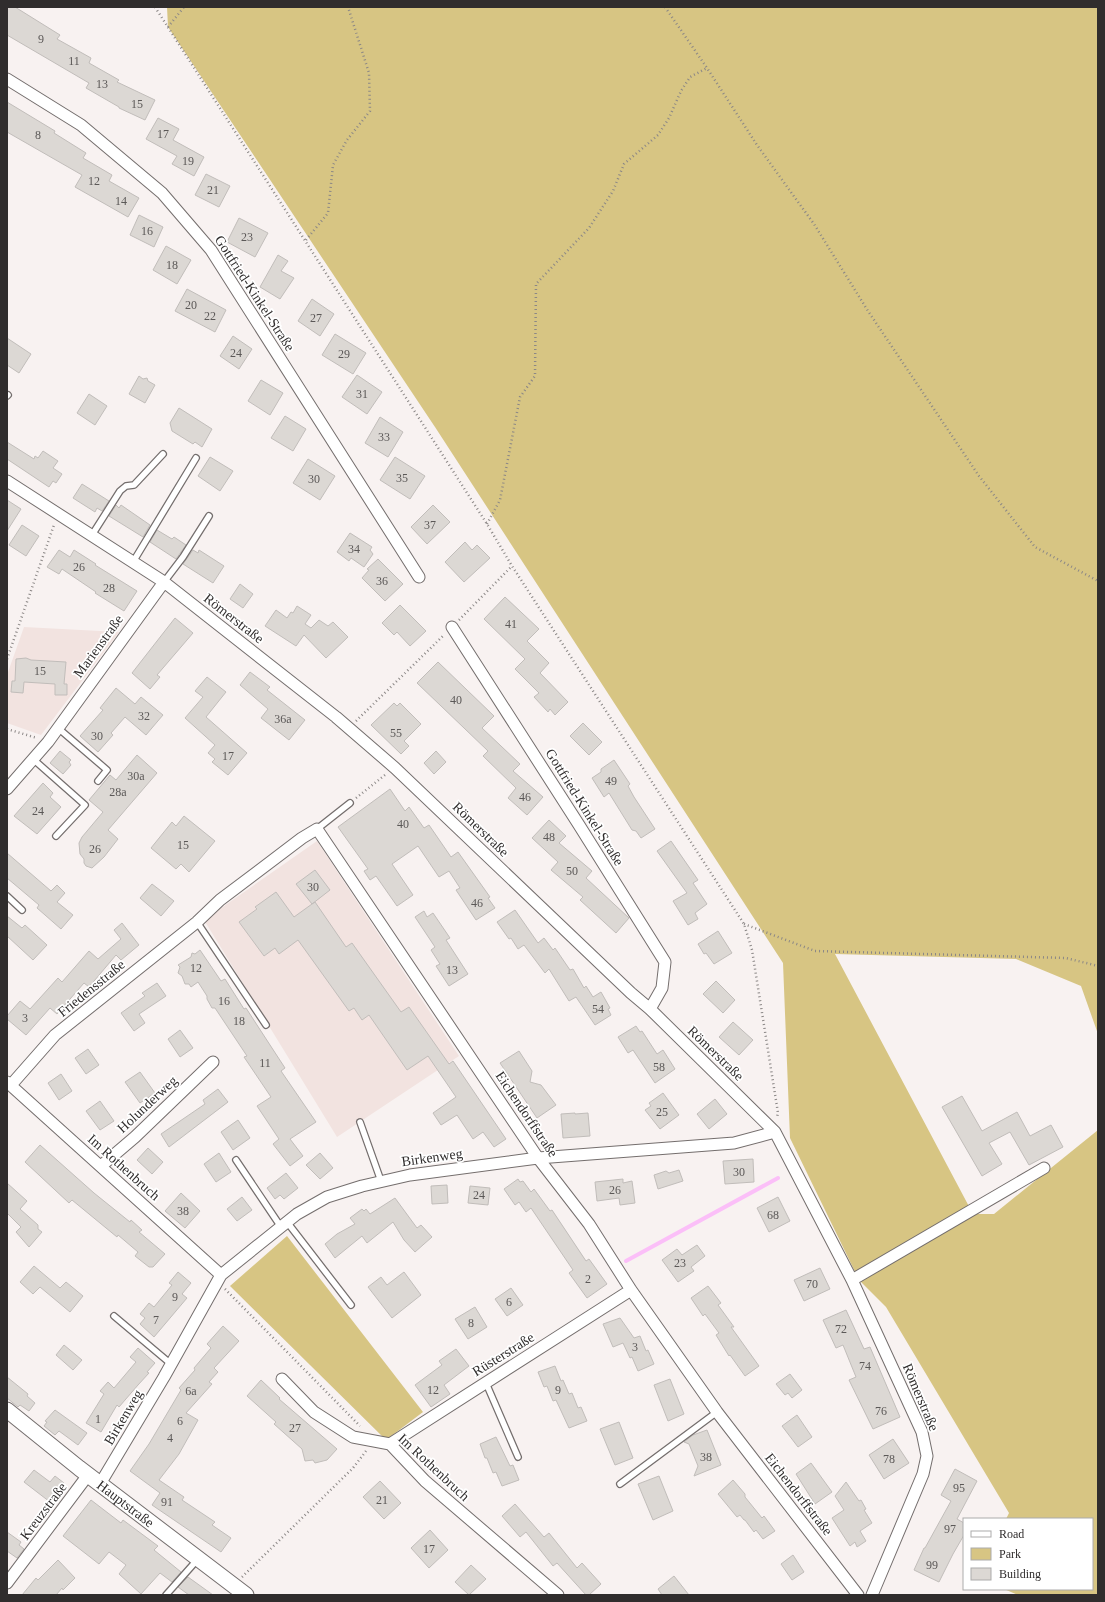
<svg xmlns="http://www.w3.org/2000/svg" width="1105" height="1602" viewBox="0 0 1105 1602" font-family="'Times New Roman',serif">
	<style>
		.built { fill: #f2e3e0 }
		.green { fill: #d7c583 }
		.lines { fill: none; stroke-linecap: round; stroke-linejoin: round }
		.stream { stroke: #fbbff8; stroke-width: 4 }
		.building { fill: #dcd8d4; stroke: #c1bdba }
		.lane-casing { stroke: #746e6d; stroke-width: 8 }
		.street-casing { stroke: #746e6d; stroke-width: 13 }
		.secondary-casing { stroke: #746e6d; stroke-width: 17 }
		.path { stroke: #8b8786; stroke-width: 2.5; stroke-dasharray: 1 3; stroke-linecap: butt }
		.lane { stroke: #fff; stroke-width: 5.5 }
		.street { stroke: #fff; stroke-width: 11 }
		.secondary { stroke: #fff; stroke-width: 15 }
		.labels { text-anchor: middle; stroke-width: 3.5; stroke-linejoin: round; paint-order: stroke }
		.number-label { font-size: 12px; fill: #5b5857 }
		.street-label { font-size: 14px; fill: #302d2d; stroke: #fff }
	</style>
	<rect width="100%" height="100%" fill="#f8f2f1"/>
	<!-- built -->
	<path class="built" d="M24 627 119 632 41 735 7 723V675Z
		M317 841 459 1056 337 1137 204 920Z"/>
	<!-- green -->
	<path class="green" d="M167 7H1098V1034L1081 986 1016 959 835 954 973 1214H994L1098 1130V1595H1018L1004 1589H1092V1519H1006L1009 1513 886 1307 859 1280 790 1138 783 963 435 427 168 27Z
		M287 1236 423 1412 386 1440 230 1286Z"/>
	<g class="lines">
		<!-- stream -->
		<path class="stream" d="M626 1261 778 1178"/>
	</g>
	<!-- building -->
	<path class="building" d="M7 7H15L60 35 57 39 91 58 89 63 119 80 117 82 155 100 145 120 119 108V107L86 88 89 83 7 35Z
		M7 102 55 131 54 133 86 153 83 158 112 175 109 181 139 198 128 217 75 187 82 175 7 132Z
		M158 118 179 129 173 140 204 157 194 176 172 164 177 156 146 139Z
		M206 174 230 186 219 207 195 195Z
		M139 215 163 227 154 247 130 235Z
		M239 218 268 233 255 257 227 242Z
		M166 246 191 260 177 284 153 270Z
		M278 255 288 261 281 271 294 278 280 299 260 287Z
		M187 289 226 310 215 332 175 311Z
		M312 299 334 314 320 336 298 321Z
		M335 334 366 353 353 374 322 355Z
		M233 336 252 349 239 369 220 356Z
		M7 338 31 354 19 373 7 365Z
		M357 375 382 392 367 414 342 397Z
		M139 376 143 379 147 378 148 381 155 385 145 403 129 394Z
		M261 380 283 393 270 415 248 401Z
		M89 394 107 406 95 425 77 413Z
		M179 408 212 429 202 447 195 442 193 444 172 431 170 423Z
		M285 416 306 429 293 451 271 438Z
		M380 417 403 432 388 457 365 443Z
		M7 442 34 459 35 456 38 458 43 451 58 461 53 468 62 474 56 483 53 481 49 487 7 459Z
		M210 457 233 471 220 491 198 476Z
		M395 457 425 476 410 499 380 480Z
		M308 459 335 476 320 500 293 483Z
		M82 484 109 501 102 511 97 508 95 512 73 498Z
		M7 500 21 509 7 531Z
		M116 505 119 508 121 505 150 525 143 537 109 516Z
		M433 505 450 522 427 544 411 527Z
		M22 525 39 536 26 556 9 545Z
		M157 530 172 539 174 537 186 545 176 559 150 542Z
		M350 533 372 547 370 550 373 554 364 567 351 558 349 561 337 552Z
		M465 542 472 550 477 545 490 558 464 582 445 562Z
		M59 550 70 557 74 550 96 564 95 565 137 591 124 611 95 593 96 592 62 569 59 574 47 567Z
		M193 550 198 553 199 550 224 566 213 583 183 564Z
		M378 559 403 584 385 601 362 578 369 570 367 569Z
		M240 584 253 594 243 608 230 599Z
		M505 597 539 629 527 641 549 663 540 673 568 702 555 715 550 709 548 712 534 697 539 693 515 669 525 659 484 619Z
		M400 605 426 631 410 646 397 632 394 635 382 623Z
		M297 606 311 615 305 624 311 628 319 620 328 626 333 622 348 637 326 658 304 635 296 646 265 626 276 610 287 618 291 612 293 613Z
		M175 618 193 633 157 675 160 677 150 689 132 673Z
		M26 658 31 660 66 662 64 684H67V695H55V684L24 682 23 693 11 692 12 681H15L16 659Z
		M438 662 494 716 482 728 520 764 513 771 543 797 527 815 508 798 516 788 483 756 488 751 417 683Z
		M250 672 270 687 267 690 305 720 289 740 261 718 268 709 240 685Z
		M207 677 226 692 206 717 247 753 228 775 212 762 215 759 208 753 215 745 185 718 203 697 195 691Z
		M116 688 135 704 141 697 163 715 146 735 125 717 111 733 113 735 98 752 80 736 103 710 100 708Z
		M394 703 397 706 400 703 421 724 404 741 409 746 401 754 371 725Z
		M583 723 602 742 589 755 570 736Z
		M60 751 71 760 69 762 71 765 63 774 50 763Z
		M436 751 446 762 434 774 424 763Z
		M137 755 157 773 108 830 118 839 104 857 92 868 86 866 84 863V859L80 854 79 843 82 837 103 812 89 800 110 775 116 780Z
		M614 760 630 784 628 786 634 797 655 829 641 838 636 831 632 830 609 793 604 797 592 778 601 772V769Z
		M43 783 53 793 50 797 61 807 37 834 14 816Z
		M390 789 405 811 409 807 424 828 429 825 451 857 458 852 490 897 488 898 495 908 476 920 456 890 460 888 449 871 439 877 418 846 392 864 413 895 397 906 376 876 370 880 364 871 368 869 338 827Z
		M184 816 215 841 189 872 181 864 176 869 151 848 172 822 176 826Z
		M549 820 566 836 559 843 592 871 586 878 629 918 616 933 580 900 583 897 551 870 558 862 532 838Z
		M671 841 698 880 693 883 707 904 695 913 698 919 688 925 673 901 687 893 657 851Z
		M7 853 51 891 57 885 65 893 57 902 73 915 61 929 37 908 39 905 7 878Z
		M315 870 330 890 312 904 315 902 346 947 352 943 401 1012 409 1007 449 1064 453 1061 506 1139 494 1147 483 1132 473 1139 457 1115 441 1125 433 1113 456 1097 428 1056 407 1070 369 1015 362 1020 354 1008 349 1011 298 940 279 954 275 948 264 956 239 922 257 909 255 907 276 892 294 917 312 904 296 884Z
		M152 884 174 901 161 916 140 898Z
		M515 910 538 943 544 938 553 950 555 948 570 970 573 969 584 988 586 986 593 997 601 992 610 1008 608 1009 611 1015 595 1025 576 997 569 1001 549 969 545 973 524 945 518 949 511 938 509 939 497 922Z
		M424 911 427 917 433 913 450 938 446 940 468 974 449 986 436 966 440 964 431 950 435 947 415 917Z
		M7 916 22 928 25 925 47 945 33 960 7 936Z
		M122 923 139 945 121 960 116 955 89 987 84 983 57 1014 50 1008 26 1035 7 1019V1016L20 1001 30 1009 58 978 62 982 89 951 98 959 121 939 114 930Z
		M718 931 732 953 714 964 706 953 704 954 698 944Z
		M200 950 221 981 225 979 244 1009 246 1008 257 1025 285 1068 281 1071 316 1122 290 1139 303 1156 290 1166 273 1144 279 1139 257 1106 271 1097 244 1057 247 1056 215 1008H212L207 999V996L198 982 191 987 189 984H185L182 976 178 973 180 967 178 965 191 957 192 953 195 954Z
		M716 981 735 1000 723 1013 703 994Z
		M157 983 166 996 139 1014 145 1023 134 1031 121 1013 145 996 142 993Z
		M733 1022 753 1040 739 1055 719 1037Z
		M636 1026 640 1032 642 1031 657 1054 663 1050 675 1069 655 1083 633 1050 628 1053 618 1037Z
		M180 1030 193 1048 180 1057 168 1039Z
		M88 1049 99 1065 86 1074 75 1058Z
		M519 1051 532 1071 530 1082 541 1085 556 1105 537 1118 500 1063Z
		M140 1072 155 1093 140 1103 125 1082Z
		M61 1074 72 1091 59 1100 48 1083Z
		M218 1089 228 1102 169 1147 161 1134 205 1104 203 1100Z
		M663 1093 679 1115 660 1129 645 1110 651 1106 649 1103Z
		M962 1096 982 1131 1017 1112 1030 1136 1051 1125 1063 1147 1029 1165 1010 1132 989 1143 1002 1164 982 1176 942 1107Z
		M715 1099 727 1114 709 1129 697 1114Z
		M100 1101 114 1121 100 1130 86 1111Z
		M575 1113V1114L588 1113 590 1136 563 1138 561 1114Z
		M238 1120 250 1138 233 1150 221 1132Z
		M40 1145 94 1193 130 1222 131 1220 142 1230 139 1232 165 1254 153 1267H149L135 1256 138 1252 118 1235 117 1237 72 1200 69 1203 25 1162Z
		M148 1148 163 1162 152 1174 137 1160Z
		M219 1153 231 1172 216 1182 204 1164Z
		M320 1153 333 1168 320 1179 306 1165Z
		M753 1159 754 1182 725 1184 723 1161Z
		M679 1170 683 1181 658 1189 654 1175 666 1171 669 1173Z
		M286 1173 298 1188 284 1199 280 1195 275 1199 267 1188Z
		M518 1179 520 1182 523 1181 531 1192 534 1189 550 1211 552 1210 586 1261 589 1259 607 1284 587 1298 569 1273 573 1270 531 1208 526 1212 519 1202 515 1205 504 1189Z
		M623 1179V1183L632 1181 635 1203 620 1205 619 1198 597 1201 595 1182Z
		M7 1183 27 1201 20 1209 38 1225V1229L42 1232 29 1247 16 1232 21 1227 7 1213Z
		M447 1185 448 1203 432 1204 431 1186Z
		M470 1186 490 1188 488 1205 468 1203Z
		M181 1193 200 1211 185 1228 165 1211Z
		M242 1197 252 1210 237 1221 227 1209Z
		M778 1197 790 1221 769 1232 757 1208Z
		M395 1198 417 1228 421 1225 432 1237 415 1252 404 1240 393 1222 367 1243 362 1236 335 1258 325 1244 337 1234 355 1224 350 1218 362 1209 364 1211 366 1209 370 1214Z
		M697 1245 705 1256 691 1267 694 1271 678 1282 662 1260 677 1249 682 1255Z
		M34 1266 60 1288 66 1282 83 1296 70 1312 40 1287 33 1294 20 1282Z
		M820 1268 830 1289 804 1301 794 1280Z
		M178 1272 191 1283 182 1294 187 1298 154 1337 140 1324 145 1318 140 1314 149 1303 154 1307 172 1285 169 1283Z
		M404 1272 421 1295 392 1318 368 1287 381 1277 387 1285Z
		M708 1286 721 1303 718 1305 734 1327H731L759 1366 745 1376 730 1355 729 1356 716 1335 719 1333 705 1314 703 1316 691 1298Z
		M511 1288 523 1305 507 1316 495 1299Z
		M475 1307 487 1327 468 1339 455 1319Z
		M846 1310 864 1349 870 1347 900 1417 873 1429 849 1380 856 1377 843 1345 836 1348 823 1320Z
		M620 1318 634 1338 640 1336 646 1351 648 1350 654 1364 638 1371 632 1357 630 1358 623 1343 613 1347 603 1324Z
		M223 1326 239 1341 214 1368 218 1372 209 1382 212 1384 186 1413 198 1420 179 1454 159 1480 184 1497 182 1500 215 1522 212 1525 231 1538 221 1552 152 1505 160 1493 130 1471 149 1444 181 1390 179 1388 195 1370 194 1368 211 1348 207 1344Z
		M64 1345 82 1360 73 1370 56 1355Z
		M138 1348 155 1363 147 1372 149 1373 138 1385 119 1407 117 1405 101 1432 86 1423 104 1394 100 1391 108 1382 114 1388 136 1362 130 1357Z
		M456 1349 469 1366 444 1385 450 1394 431 1407 415 1385 442 1365 439 1361Z
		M555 1366 561 1381 563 1380 569 1394 572 1393 578 1408 581 1407 587 1421 569 1428 556 1400 553 1401 547 1386 544 1387 538 1372Z
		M790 1374 802 1390 792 1398 788 1393 785 1395 776 1384Z
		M7 1377 28 1394 27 1396 35 1403 29 1411 20 1405 18 1407 7 1398Z
		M670 1379 684 1414 668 1421 654 1385Z
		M261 1380 280 1398 279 1399 337 1449 327 1460 315 1463 313 1460 305 1461 302 1449 274 1424 276 1422 247 1396Z
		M55 1410 87 1433 78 1445 59 1431 55 1435 44 1426 47 1422 45 1421Z
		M797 1415 812 1437 798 1447 782 1426Z
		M619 1422 633 1458 615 1465 600 1429Z
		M707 1430 721 1465 694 1476 698 1466 689 1444 684 1442 693 1435Z
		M496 1437 510 1466 513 1465 519 1480 502 1486 496 1472 493 1473 487 1458H485L480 1444Z
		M893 1439 909 1463 884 1479 869 1455Z
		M811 1463 832 1492 815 1504 796 1474Z
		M955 1469 977 1481 957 1519 964 1523V1535L953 1554 939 1582 914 1570 924 1548H925L951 1501 941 1495Z
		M34 1470 50 1482 55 1476 64 1483 50 1502 24 1482Z
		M659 1476 673 1511 653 1520 638 1484Z
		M733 1480 745 1494V1497L762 1518 764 1516 775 1531 763 1539 756 1530 754 1532 745 1520H744L740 1515 737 1517 718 1494Z
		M380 1481 401 1503 384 1519 363 1497Z
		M846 1482 859 1501 861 1500 866 1509 864 1510 872 1523 860 1531 866 1541 857 1547 855 1542 850 1546 832 1518 844 1510 835 1496Z
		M91 1500 121 1523 123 1520 158 1546 154 1550 181 1572 172 1582 160 1573 141 1594 119 1574 126 1565 109 1552 99 1564 63 1536Z
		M515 1504 544 1537 549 1533 577 1568 582 1563 601 1584 589 1595H586L557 1563 553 1566 526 1532 520 1537 502 1516Z
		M430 1530 448 1550 429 1568 411 1548Z
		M7 1532 21 1542 19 1545 24 1549 17 1558 7 1551Z
		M793 1555 804 1572 792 1580 781 1564Z
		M58 1560 75 1578 63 1590 62 1588 56 1595H22L36 1578 38 1580Z
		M471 1565 486 1579 469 1595 455 1582Z
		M674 1576 689 1595H662L658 1589Z
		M188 1577 213 1595H189L178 1587Z"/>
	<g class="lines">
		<!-- lane casing -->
		<g class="lane-casing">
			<path id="lane" d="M7 396 8 395
				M92 535 120 491 126 486 134 485 163 454
				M133 562 196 458
				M164 582 183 557 209 516
				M58 728 107 770 98 781
				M33 759 85 805 56 836
				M317 829 350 803
				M7 896 22 910
				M197 922 266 1025
				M360 1122 381 1181
				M236 1160 281 1227
				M287 1222 351 1305
				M114 1316 171 1364
				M486 1383 518 1457
				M620 1484 717 1412
				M166 1595 198 1559"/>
		</g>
		<!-- street casing -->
		<g class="street-casing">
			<path id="street" d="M7 79 81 125 162 193 211 250 419 577
				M7 481 164 582 336 717 395 768 631 993 650 1009 775 1132 852 1280 922 1432 927 1456 923 1474 872 1595
				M452 627 579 825 665 962 662 988 650 1009
				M7 789 48 742 164 582
				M7 1082 221 1275
				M11 1085 55 1035 197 922 220 900 302 838 317 829 538 1158 589 1224 631 1290 717 1412 858 1595
				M101 1166 135 1137 213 1062
				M852 1280 1044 1168
				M282 1379 314 1412 353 1437 390 1444 425 1481 558 1595
				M390 1444 631 1290
				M100 1484 164 1377 221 1275 297 1214 327 1197 362 1186 410 1175 538 1158 734 1143 775 1132
				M7 1583 88 1475"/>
		</g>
		<!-- secondary casing -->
		<g class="secondary-casing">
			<g id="secondary">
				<path id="s1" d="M7 1410 79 1468 246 1595"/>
			</g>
		</g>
		<!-- path -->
		<path class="path" d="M155 7 487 524 512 566 744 924 752 950 778 1113 777 1117
			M665 7 707 68 757 145 814 224 868 311 979 476 1035 547 1098 581
			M168 27 184 7
			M306 240 328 213 333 165 347 140 370 111 369 73 348 7
			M487 524 500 500 520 397 535 376 536 284 589 228 613 191 624 164 658 135 669 118 681 91 690 77 707 68
			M459 620 512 566
			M7 659 54 525
			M356 721 444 635
			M7 729 37 738
			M356 798 385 775
			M744 924 815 951 1066 958 1098 966
			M225 1289 360 1426
			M242 1577 353 1468 366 1451"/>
		<!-- lane -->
		<use href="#lane" class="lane"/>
		<!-- street -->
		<use href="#street" class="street"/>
		<!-- secondary -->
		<use href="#secondary" class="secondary"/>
	</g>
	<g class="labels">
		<!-- number labels -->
		<g class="number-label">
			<text x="41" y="43">9</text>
			<text x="74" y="65">11</text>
			<text x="102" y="88">13</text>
			<text x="137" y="108">15</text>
			<text x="163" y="138">17</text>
			<text x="38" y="139">8</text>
			<text x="188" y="165">19</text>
			<text x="94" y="185">12</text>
			<text x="213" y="194">21</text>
			<text x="121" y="205">14</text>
			<text x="147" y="235">16</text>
			<text x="247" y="241">23</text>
			<text x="172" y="269">18</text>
			<text x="191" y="309">20</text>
			<text x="210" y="320">22</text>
			<text x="316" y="322">27</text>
			<text x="236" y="357">24</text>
			<text x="344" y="358">29</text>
			<text x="362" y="398">31</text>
			<text x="384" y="441">33</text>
			<text x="402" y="482">35</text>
			<text x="314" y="483">30</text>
			<text x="430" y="529">37</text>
			<text x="354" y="553">34</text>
			<text x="79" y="571">26</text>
			<text x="382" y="585">36</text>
			<text x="109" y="592">28</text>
			<text x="511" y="628">41</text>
			<text x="40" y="675">15</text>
			<text x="456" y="704">40</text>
			<text x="144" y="720">32</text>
			<text x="283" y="723">36a</text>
			<text x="396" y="737">55</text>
			<text x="97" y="740">30</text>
			<text x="228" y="760">17</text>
			<text x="136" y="780">30a</text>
			<text x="611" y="785">49</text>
			<text x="118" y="796">28a</text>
			<text x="525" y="801">46</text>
			<text x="38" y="815">24</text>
			<text x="403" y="828">40</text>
			<text x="549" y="841">48</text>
			<text x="183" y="849">15</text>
			<text x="95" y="853">26</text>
			<text x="572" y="875">50</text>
			<text x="313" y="891">30</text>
			<text x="477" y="907">46</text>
			<text x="196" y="972">12</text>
			<text x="452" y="974">13</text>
			<text x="224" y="1005">16</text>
			<text x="598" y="1013">54</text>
			<text x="25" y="1022">3</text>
			<text x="239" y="1025">18</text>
			<text x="265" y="1067">11</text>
			<text x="659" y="1071">58</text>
			<text x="662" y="1116">25</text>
			<text x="739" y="1176">30</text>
			<text x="615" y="1194">26</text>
			<text x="479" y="1199">24</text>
			<text x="183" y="1215">38</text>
			<text x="773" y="1219">68</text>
			<text x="680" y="1267">23</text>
			<text x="588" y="1283">2</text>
			<text x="812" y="1288">70</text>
			<text x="175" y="1301">9</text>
			<text x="509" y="1306">6</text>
			<text x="156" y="1324">7</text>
			<text x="471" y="1327">8</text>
			<text x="841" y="1333">72</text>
			<text x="635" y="1351">3</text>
			<text x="865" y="1370">74</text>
			<text x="433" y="1394">12</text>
			<text x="558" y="1394">9</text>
			<text x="191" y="1395">6a</text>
			<text x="881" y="1415">76</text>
			<text x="98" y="1423">1</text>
			<text x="180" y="1425">6</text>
			<text x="295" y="1432">27</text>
			<text x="170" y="1442">4</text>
			<text x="706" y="1461">38</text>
			<text x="889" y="1463">78</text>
			<text x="959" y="1492">95</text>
			<text x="382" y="1504">21</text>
			<text x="167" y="1506">91</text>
			<text x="950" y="1533">97</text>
			<text x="429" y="1553">17</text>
			<text x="932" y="1569">99</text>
		</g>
		<!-- street labels -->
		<g class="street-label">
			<text transform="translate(255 293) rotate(57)" y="5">Gottfried-Kinkel-Straße</text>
			<text transform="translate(234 618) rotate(38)" y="5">Römerstraße</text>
			<text transform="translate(98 646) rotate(-54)" y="5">Marienstraße</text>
			<text transform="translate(585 807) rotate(58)" y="5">Gottfried-Kinkel-Straße</text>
			<text transform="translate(481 829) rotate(44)" y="5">Römerstraße</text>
			<text transform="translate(91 988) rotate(-39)" y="5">Friedensstraße</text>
			<text transform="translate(716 1053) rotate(44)" y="5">Römerstraße</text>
			<text transform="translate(147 1104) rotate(-43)" y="5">Holunderweg</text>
			<text transform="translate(527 1114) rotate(56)" y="5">Eichendorffstraße</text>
			<text transform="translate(432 1157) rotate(-8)" y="5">Birkenweg</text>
			<text transform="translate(124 1167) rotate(42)" y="5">Im Rothenbruch</text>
			<text transform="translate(503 1354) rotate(-32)" y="5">Rüsterstraße</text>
			<text transform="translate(921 1397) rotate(67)" y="5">Römerstraße</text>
			<text transform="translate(123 1417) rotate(-59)" y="5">Birkenweg</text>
			<text transform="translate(434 1467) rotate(43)" y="5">Im Rothenbruch</text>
			<text transform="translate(799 1494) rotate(52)" y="5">Eichendorffstraße</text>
			<text dy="5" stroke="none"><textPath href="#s1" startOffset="151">Hauptstraße</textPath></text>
			<text transform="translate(43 1511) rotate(-53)" y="5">Kreuzstraße</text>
		</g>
	</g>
	<!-- border -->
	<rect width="1105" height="1602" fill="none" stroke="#302d2d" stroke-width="16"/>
	<!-- legend -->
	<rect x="963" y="1518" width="130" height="72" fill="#ffffff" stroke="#acabab"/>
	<rect x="971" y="1531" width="20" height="6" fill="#ffffff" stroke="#acabab"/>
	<text x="999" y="1538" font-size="12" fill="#302d2d">Road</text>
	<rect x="971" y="1548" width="20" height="12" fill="#d7c583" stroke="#acabab"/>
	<text x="999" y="1558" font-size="12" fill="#302d2d">Park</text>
	<rect x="971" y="1568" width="20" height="12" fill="#dcd8d4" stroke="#acabab"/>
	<text x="999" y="1578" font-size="12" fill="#302d2d">Building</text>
</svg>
